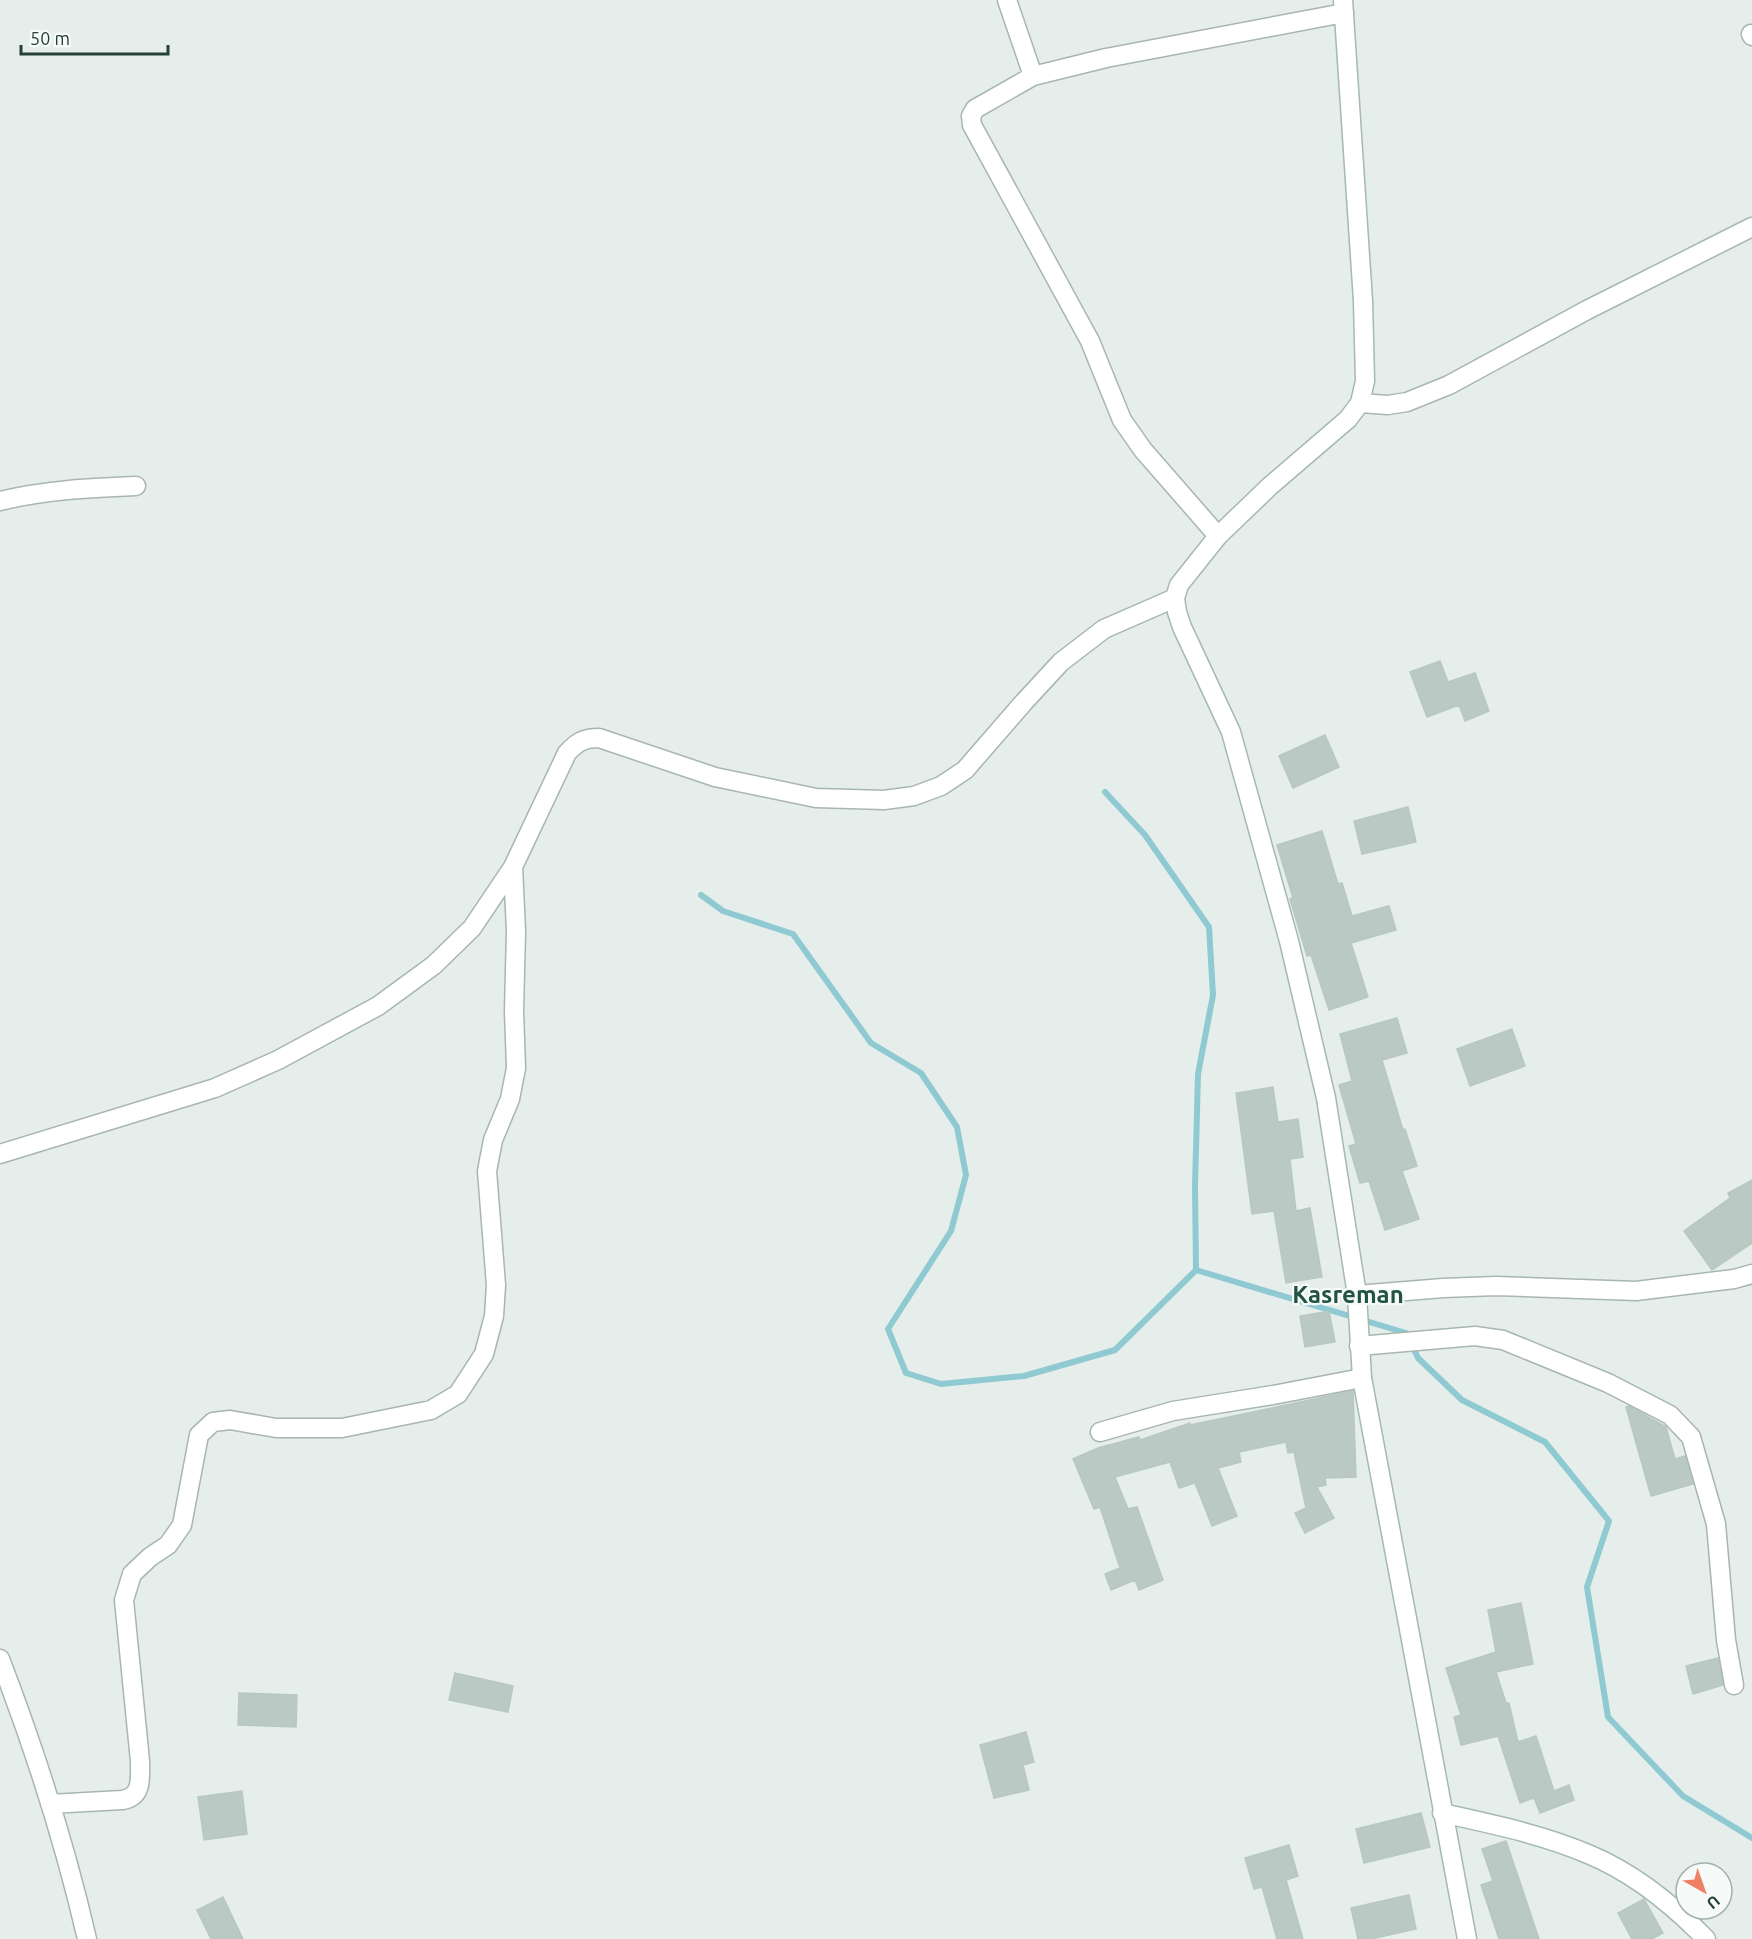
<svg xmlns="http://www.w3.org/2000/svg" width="1752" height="1939" viewBox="0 0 1752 1939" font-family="Ubuntu,sans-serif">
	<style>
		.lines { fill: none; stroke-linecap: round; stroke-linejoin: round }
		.stream { stroke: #8fc9d1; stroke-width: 6 }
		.building { fill: #bac9c3; stroke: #b8c8c0; stroke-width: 1.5 }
		.street-casing { stroke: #a7b6b1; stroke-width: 21 }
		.secondary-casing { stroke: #a4b9b1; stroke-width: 21 }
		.street { stroke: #fff; stroke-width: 18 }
		.secondary { stroke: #fff; stroke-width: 18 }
		.labels { text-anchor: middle; stroke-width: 4.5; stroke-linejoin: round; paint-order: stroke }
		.quarter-label { font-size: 24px; font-weight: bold; fill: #215244; stroke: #f6faf8 }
	</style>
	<rect width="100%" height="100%" fill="#e5eeea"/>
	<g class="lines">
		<!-- stream -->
		<path class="stream" d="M1105 792 1145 835 1209 927 1213 995 1198 1074 1195 1187 1196 1270 1406 1333 1418 1358 1462 1400 1545 1442 1609 1521 1587 1587 1608 1717 1683 1796 1752 1838
			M701 895 723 911 793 934 871 1043 921 1073 957 1127 966 1175 951 1231 888 1329 906 1373 941 1384 1024 1376 1115 1350 1196 1270"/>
	</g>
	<!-- building -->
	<path class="building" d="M1440 661 1448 682 1475 673 1489 711 1465 721 1459 705 1427 717 1410 672Z
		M1325 735 1339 767 1293 788 1279 756Z
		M1408 807 1416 842 1362 854 1354 821Z
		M1322 831 1338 884 1342 883 1352 916 1389 906 1396 930 1351 943 1368 997 1329 1010 1311 955 1307 956 1290 899 1293 898 1277 845Z
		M1397 1018 1407 1053 1382 1060 1403 1130 1405 1129 1417 1166 1402 1171 1419 1219 1385 1230 1369 1181 1360 1183 1349 1146 1356 1144 1339 1085 1352 1081 1340 1034Z
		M1512 1029 1525 1066 1470 1086 1457 1049Z
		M1273 1087 1278 1122 1298 1119 1303 1157 1290 1159 1296 1211 1310 1208 1322 1277 1286 1283 1274 1211 1252 1214 1236 1093Z
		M1752 1180V1243L1712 1270 1684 1231 1730 1198 1728 1193Z
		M1329 1311 1335 1342 1305 1347 1300 1316Z
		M1353 1391 1356 1477 1325 1478 1326 1485 1317 1487 1334 1518 1305 1533 1295 1513 1306 1508 1294 1452 1288 1453 1286 1442 1239 1452 1241 1462 1218 1468 1237 1516 1212 1526 1195 1483 1179 1488 1170 1462 1115 1477 1128 1509 1137 1507 1163 1580 1139 1590 1135 1580 1111 1590 1105 1574 1120 1568 1100 1507 1094 1509 1073 1459 1098 1448 1139 1437 1140 1440 1190 1423V1425Z
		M1629 1406 1666 1427 1675 1459 1685 1456 1693 1484 1651 1496 1626 1407Z
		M1521 1603 1533 1664 1496 1672 1506 1703H1509L1518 1742 1536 1736 1554 1791 1569 1785 1574 1800 1540 1813 1534 1798 1520 1803 1498 1736 1461 1745 1454 1717 1461 1715 1446 1668 1496 1652 1488 1610Z
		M1718 1658 1723 1685 1693 1694 1686 1666Z
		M455 1673 513 1686 508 1712 449 1700Z
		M239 1693 297 1695 296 1727 238 1725Z
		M1026 1732 1034 1762 1023 1765 1029 1790 994 1798 980 1745Z
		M242 1791 247 1834 204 1840 198 1797Z
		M1421 1813 1430 1847 1364 1863 1356 1829Z
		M1506 1841 1521 1885 1539 1939H1499L1481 1885 1493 1881 1482 1849Z
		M1289 1845 1298 1876 1286 1880 1303 1939H1277L1262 1887 1254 1889 1245 1858Z
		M1409 1895 1416 1929 1371 1939H1358L1351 1908Z
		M223 1897 243 1939H211L197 1910Z
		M1644 1899 1663 1933 1652 1939H1632L1618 1913Z"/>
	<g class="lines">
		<!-- street casing -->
		<g class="street-casing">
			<path id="street" d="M1007 0 1033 76 1106 58 1344 13
				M1751 34 1752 36
				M1033 76 975 109 971 116 972 125 1090 341 1122 420 1143 450 1218 536
				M1360 403 1388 405 1407 402 1449 385 1587 310 1752 227
				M0 501C45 490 89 488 136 486
				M0 1154 215 1088 278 1060 378 1006 434 965 472 928 513 867 567 753C577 742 584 738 599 738L715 777 816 798 884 800 914 796 941 786 965 770 1024 702 1061 662 1104 629 1175 598
				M1357 1295 1443 1288 1496 1286 1636 1291 1734 1279 1752 1274
				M1359 1346 1475 1336 1503 1340 1608 1383 1670 1415 1691 1437 1716 1524 1726 1640 1734 1685
				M1100 1432 1173 1411 1273 1395 1362 1378
				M0 1659C35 1750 65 1844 87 1939
				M50 1804 122 1800C143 1797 140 1778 140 1761L124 1600 132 1574 150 1557 168 1545 182 1525 199 1435 213 1422 230 1420 276 1428H342L431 1410 458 1394 484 1354 494 1316 496 1285 487 1171 493 1140 510 1099 516 1068 514 1011 516 931 513 867"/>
		</g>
		<!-- secondary casing -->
		<g class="secondary-casing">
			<path id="secondary" d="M1343 0 1363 301 1365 381 1360 403 1348 419 1270 486 1218 536 1179 585 1175 598 1177 612 1182 627 1231 732 1289 941 1326 1098 1357 1295 1362 1378 1467 1939
				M1442 1813C1491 1824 1541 1834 1588 1854 1632 1872 1673 1905 1706 1939"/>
		</g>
		<!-- street -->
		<use href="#street" class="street"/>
		<!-- secondary -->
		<use href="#secondary" class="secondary"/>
	</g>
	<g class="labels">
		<!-- quarter labels -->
		<g class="quarter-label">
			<text x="1348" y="1303">Kasreman</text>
		</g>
	</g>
	<!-- north arrow -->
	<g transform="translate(1704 1891) rotate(140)"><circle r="28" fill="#f6faf8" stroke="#a2b0ab" stroke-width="1.5"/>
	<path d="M0-4.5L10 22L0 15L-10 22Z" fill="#ee8063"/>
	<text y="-9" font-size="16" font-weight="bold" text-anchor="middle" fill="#244037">U</text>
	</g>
	<!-- scale -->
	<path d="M21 45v9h147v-9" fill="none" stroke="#244037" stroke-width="3"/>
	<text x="30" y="45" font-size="18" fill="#244037" stroke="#f6faf8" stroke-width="4.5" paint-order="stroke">50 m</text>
</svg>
